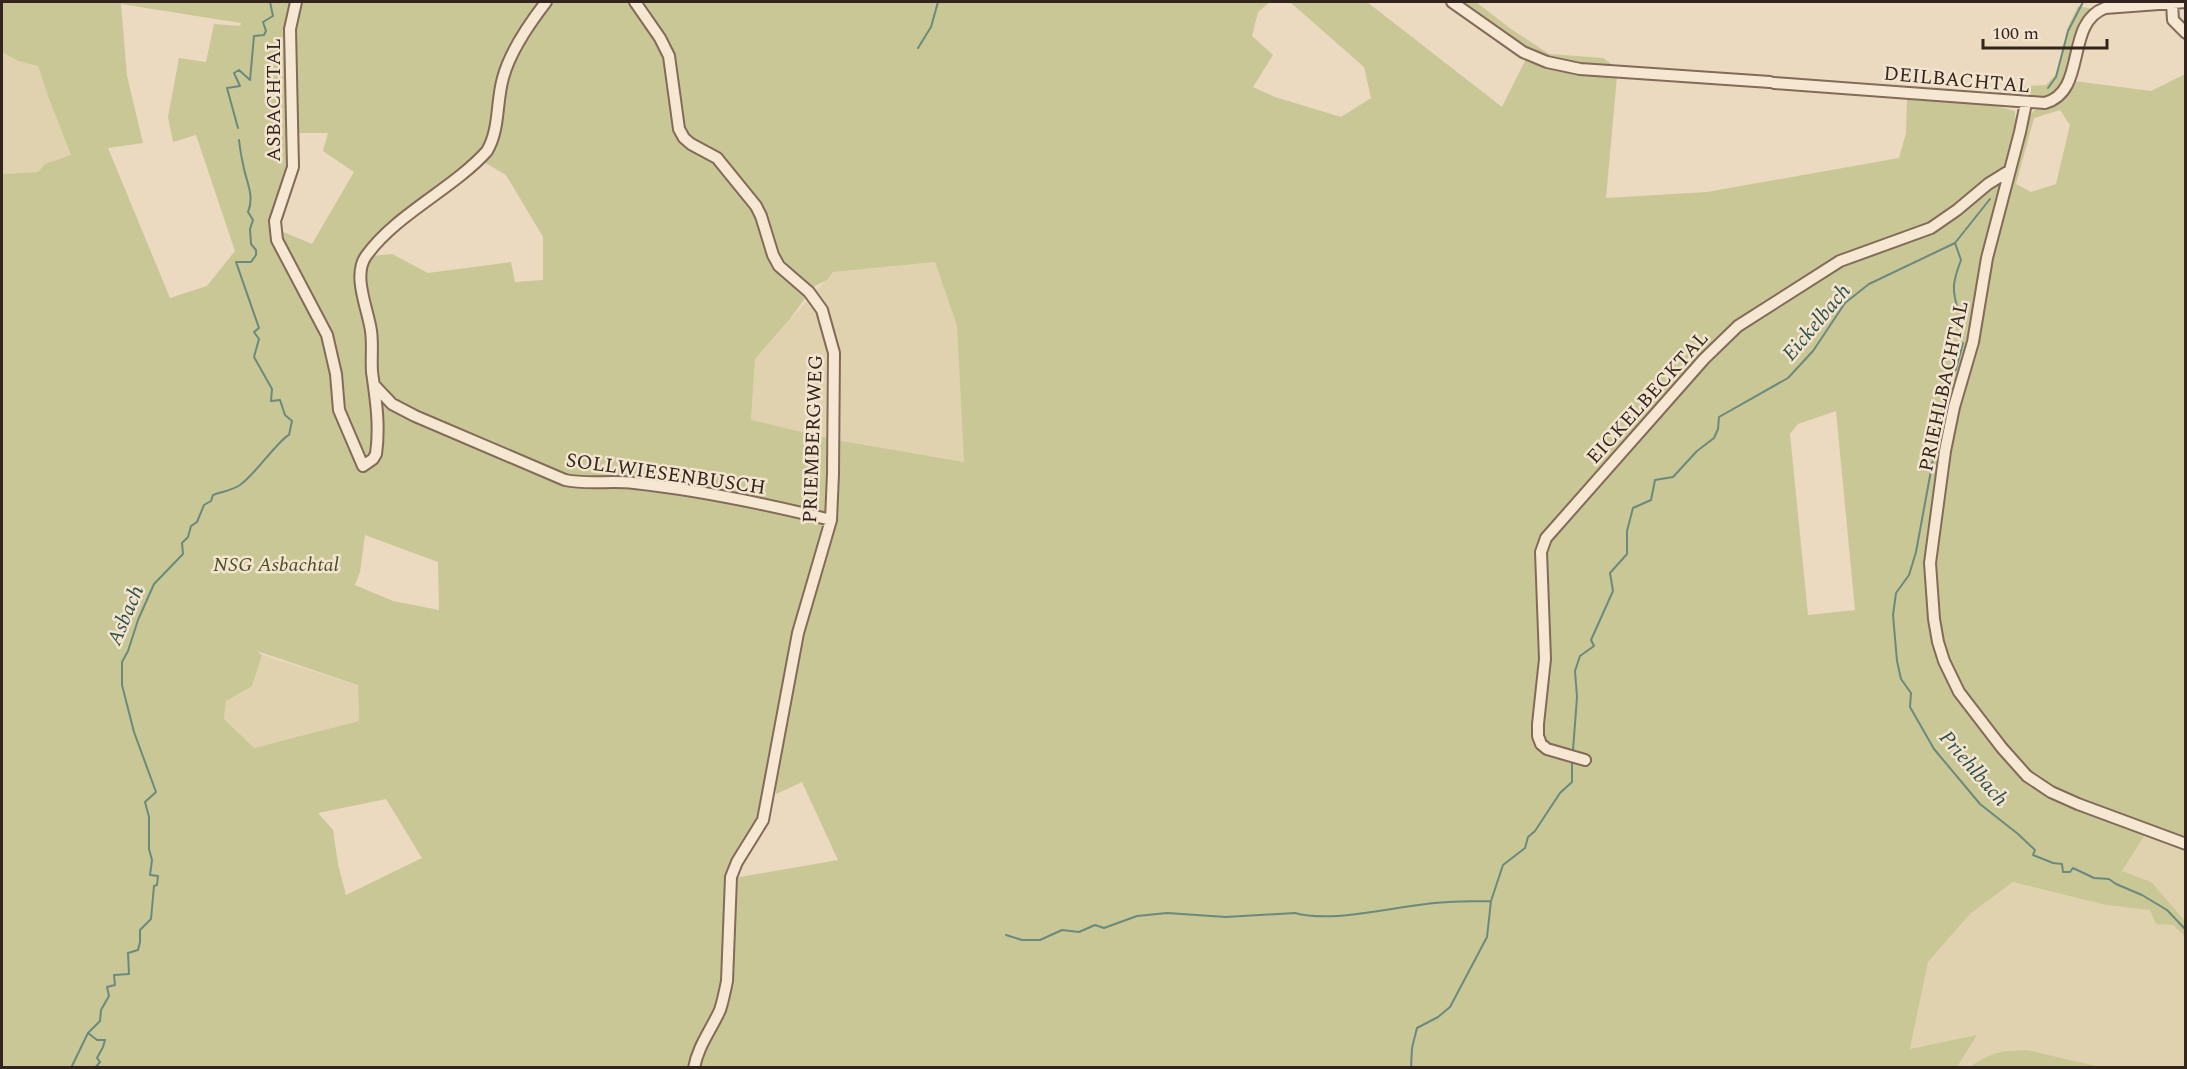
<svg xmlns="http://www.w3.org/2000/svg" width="2187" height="1069" viewBox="0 0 2187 1069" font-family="Spectral,serif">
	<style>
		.farmland { fill: #e0d2ae }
		.green { fill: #c8c795; fill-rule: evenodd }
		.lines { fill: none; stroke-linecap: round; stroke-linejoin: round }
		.stream { stroke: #6b8a7e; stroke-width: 2 }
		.minor-casing { stroke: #836a59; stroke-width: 14 }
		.minor { stroke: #f6e7d2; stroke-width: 10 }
		.labels { text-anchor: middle; stroke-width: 5; stroke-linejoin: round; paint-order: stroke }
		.street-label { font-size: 20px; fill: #33251d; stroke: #f3e4cf }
		.park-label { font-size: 20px; font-style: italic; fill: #494e24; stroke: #f3e4cf }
		.water-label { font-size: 21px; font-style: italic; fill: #2d524b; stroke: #f3e4cf }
	</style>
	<rect width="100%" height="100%" fill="#ebd9c0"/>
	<!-- farmland -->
	<path class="farmland" d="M2 52 18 61 38 65 49 99 71 155 46 164 38 172 2 174Z
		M935 262 957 326 964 462 836 440 751 421 755 359 833 272Z
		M262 655 358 685 359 721 254 748 224 719 226 700 252 686Z
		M2146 833 2185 849V921L2122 871Z
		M2013 882 2106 905 2150 910 2173 925 2185 936V1067H1957L1976 1036 1910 1050 1928 962 1970 914Z"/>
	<!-- green -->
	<path class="green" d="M2 2H1270L1258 12 1252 36 1273 55 1253 87 1275 97 1341 117 1371 98 1364 67 1290 2H1367L1502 107 1527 57C1561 73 1580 75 1617 76L1606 198 1707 192 1899 158 1906 133 1907 99 1996 106 2015 111 2016 133 2005 168 2012 171C2017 156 2022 120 2035 110 2052 96 2061 110 2074 81L2151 91 2185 74V849L2146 833 2122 871 2151 882 2185 921V936L2173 925 2156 924 2150 910 2106 905 2013 882 1970 914 1928 962 1910 1049 1977 1035 1957 1067H697C700 1047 716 1028 723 1008 735 972 735 927 730 890 725 918 730 949 726 977 721 1011 696 1036 691 1067H2V174L38 172 45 164 71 155 49 99 38 66 18 61 2 52ZM121 4 241 23 240 26 214 24 206 62 179 58 168 117 173 142 196 135 235 251 207 286 170 298 108 148 143 143 127 76ZM2060 110 2070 125 2056 184 2031 192 2016 184 2034 118ZM293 133H328L323 151 354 172 312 244 274 228 292 167ZM482 161 506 175 543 237V280L515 282 511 262 428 273 392 254 363 257 381 235 469 164ZM935 262 957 326 964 462 836 440 835 502 828 541 809 595 796 652 774 769 776 794 802 782 838 860 734 878 730 884 733 867 762 820 783 689 802 600 825 539 829 493 831 439 751 420 755 359 790 319 813 287 827 280 833 272ZM1836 411 1855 610 1808 615 1790 434 1798 424ZM365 535 438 562 439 610 393 601 355 585 360 572ZM257 651 358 685 359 721 254 748 224 719 226 701 252 686 262 655ZM386 799 422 858 346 895 338 864 333 830 318 813Z
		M1463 2H1476L1511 29 1549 54 1603 58 1617 68C1594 66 1570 65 1548 58 1519 48 1487 21 1463 2Z
		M2078 6 2097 10 2068 79 2047 102 1998 97V91L2002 87 2046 85 2057 73 2068 27Z
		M2027 1050 2100 1067H1970C1992 1052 2001 1051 2027 1050Z"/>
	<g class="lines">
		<!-- stream -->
		<path class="stream" d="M918 48 931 27 938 2
			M2048 88 2056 77 2068 31 2083 2
			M238 128 227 88 240 86 234 73 239 70 250 80 254 36 264 35 266 31 263 22 273 16 270 2
			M1955 243 1961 260C1953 281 1951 290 1959 312
			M1963 343 1956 369 1946 389 1916 552 1909 575 1896 593 1893 615 1897 661 1901 679 1911 693 1910 707 1934 749 1980 804 2018 834 2035 850 2033 855 2053 863 2062 864 2063 872H2070L2073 868 2094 878 2109 879 2116 884 2142 895 2167 910 2186 930
			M1573 750 1577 697 1575 671 1580 656 1594 646 1591 640 1613 591 1610 573 1627 554V531L1633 508 1651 500 1655 480 1673 477 1697 451 1714 438 1718 429 1719 417 1788 378 1813 351 1845 303 1869 284 1955 243 1990 199
			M1006 935 1022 940H1040L1062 930 1079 932 1095 925 1104 928 1137 916 1167 913 1226 917 1295 913C1330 923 1389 908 1426 904 1447 901 1469 901 1491 901
			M71 1068 88 1033
			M95 1068 100 1062 97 1058 103 1047 105 1040H97L88 1033 100 1021 101 1010 109 996 107 987 115 985 114 975 129 974 128 953 138 950 140 942V930L151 919 154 886 157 885 158 876 150 875 152 860 149 849V817L145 802 156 792 134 732 122 685V662L128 651 138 620 154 584 183 554 182 543 188 537 191 526 197 522 204 505 211 501 213 495C221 492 233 490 240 485 254 476 279 439 289 435L292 421 285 415 280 400 271 401 272 389 254 357 259 339 254 332 259 328 236 262H251L256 255V250L251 244 250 229 253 220 248 212C255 195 246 182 243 164 241 156 240 148 239 140
			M1411 1068 1412 1048 1417 1028 1438 1017 1450 1007 1487 937 1491 901 1503 865 1525 848 1528 837 1535 831 1560 793 1572 782V762"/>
		<!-- minor casing -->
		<g class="minor-casing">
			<path id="minor" d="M296 2 290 29 293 167 275 221 277 240 327 335 336 374 339 410 363 466 373 459 376 454C380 426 376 400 372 372 371 359 373 345 371 331 368 309 352 276 366 256 396 214 453 189 487 151 500 129 496 102 503 78 510 51 529 24 546 2
				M635 2 660 38 669 56 679 129 684 138 691 144 717 158 756 206 761 216 773 255 779 266 809 292 822 310 834 353 833 474 831 520 798 633 763 820 737 862 731 877 727 981C725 991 723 1001 720 1010 711 1030 698 1046 694 1068
				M1452 2 1523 52 1547 62 1580 69 1770 82
				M2172 3 2173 20 2186 33
				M1774 83 2045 103C2088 91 2064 23 2105 8L2186 2
				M2026 103 2020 132 1987 258 1973 342 1954 407 1945 451 1930 563 1934 619 1938 642 1944 661 1959 692 2002 748 2027 776 2051 792 2078 804 2186 844
				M375 386 392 404 415 416 565 480C588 485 611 480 634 483 700 490 766 504 831 520
				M1585 760 1547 749 1541 744 1538 736V724L1545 659 1541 552 1546 538 1704 359 1738 326 1840 261 1931 228 1957 210 1988 184 2009 171"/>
		</g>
		<!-- minor -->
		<use href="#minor" class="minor"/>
	</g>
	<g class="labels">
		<!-- street labels -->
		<g class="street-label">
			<text transform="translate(1957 79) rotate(5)" y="7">DEILBACHTAL</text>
			<text transform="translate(273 100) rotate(-90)" y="7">ASBACHTAL</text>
			<text transform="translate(1943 386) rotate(-78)" y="7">PRIEHLBACHTAL</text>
			<text transform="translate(1647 397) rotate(-48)" y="7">EICKELBECKTAL</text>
			<text transform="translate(812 439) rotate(-88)" y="7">PRIEMBERGWEG</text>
			<text transform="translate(666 473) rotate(8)" y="7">SOLLWIESENBUSCH</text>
		</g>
		<!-- park labels -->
		<g class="park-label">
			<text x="276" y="571">NSG Asbachtal</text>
		</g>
		<!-- water labels -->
		<g class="water-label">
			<text transform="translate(1816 322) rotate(-50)" y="7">Eickelbach</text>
			<text transform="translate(125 615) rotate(-67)" y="7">Asbach</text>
			<text transform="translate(1974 768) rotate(49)" y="7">Priehlbach</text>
		</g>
	</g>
	<!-- border -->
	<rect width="2187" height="1069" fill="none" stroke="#33251d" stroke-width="6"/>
	<!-- scale -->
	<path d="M1983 39v9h124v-9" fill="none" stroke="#33251d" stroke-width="3"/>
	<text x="1992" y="39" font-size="18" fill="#33251d" stroke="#f3e4cf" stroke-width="4.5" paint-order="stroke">100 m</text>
</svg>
